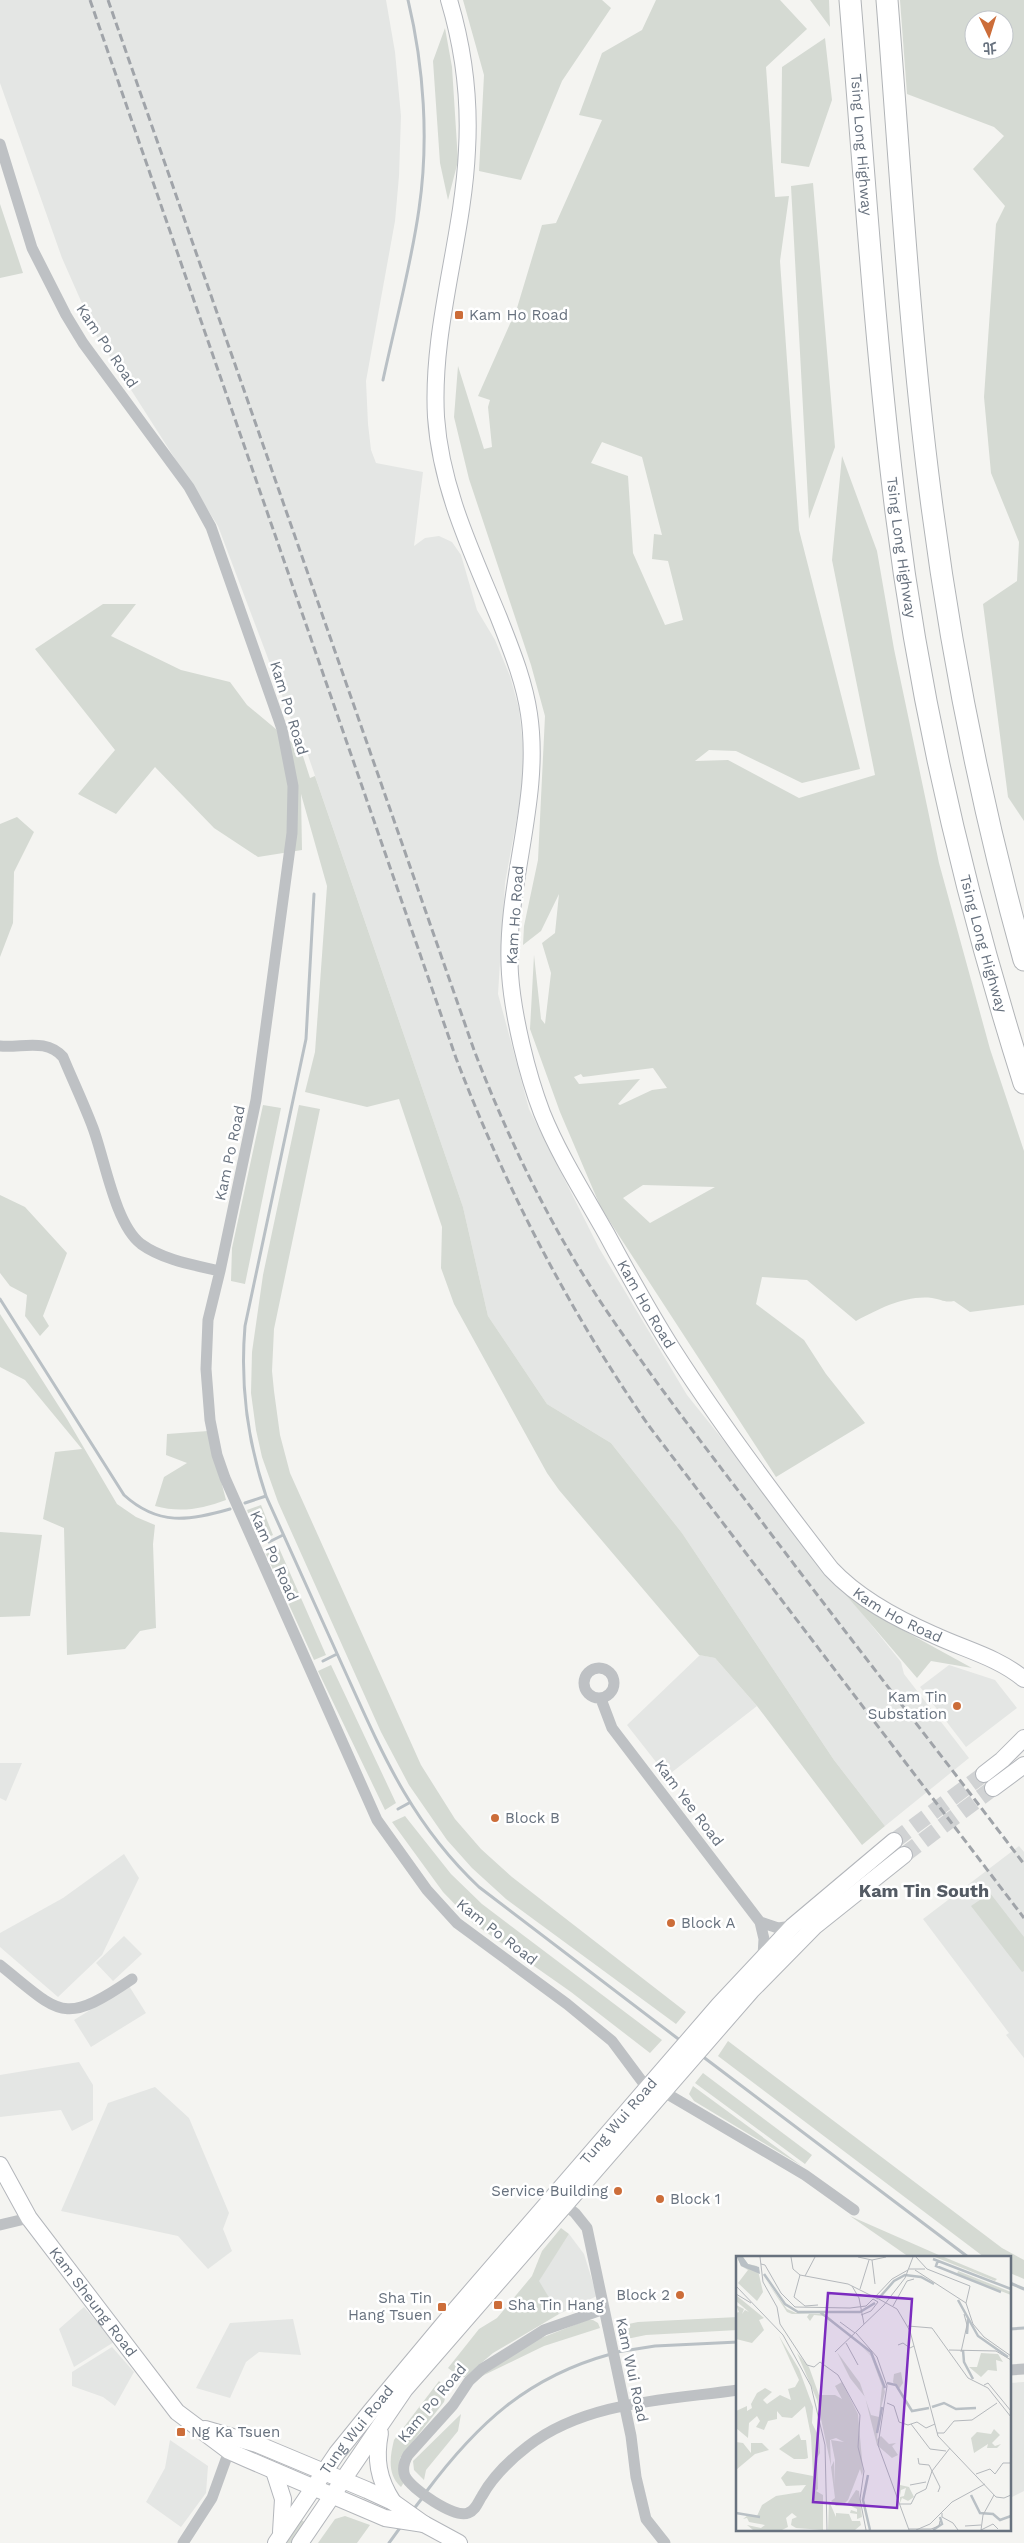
<svg xmlns="http://www.w3.org/2000/svg" width="1024" height="2543" viewBox="0 0 1024 2543" font-family="'Work Sans','Noto Sans TC',sans-serif">
	<style>
		.built { fill: #e4e6e4 }
		.green { fill: #d5dad3; fill-rule: evenodd }
		.lines { fill: none; stroke-linecap: round; stroke-linejoin: round }
		.stream { stroke: #b9c0c5; stroke-width: 3 }
		.secondary-tunnel { stroke: #d1d3d4; stroke-width: 16; stroke-dasharray: 16 8; stroke-linecap: butt }
		.secondary-casing { stroke: #b3b6bb; stroke-width: 18 }
		.highway-casing { stroke: #b1b4b7; stroke-width: 23 }
		.street { stroke: #bec1c4; stroke-width: 11 }
		.secondary { stroke: #fff; stroke-width: 16 }
		.highway { stroke: #fff; stroke-width: 21 }
		.rail { stroke: #a0a4a9; stroke-width: 3; stroke-dasharray: 8 4; stroke-linecap: butt }
		.poi-dot { fill: #cc6d39; stroke: #fff; stroke-width: 2 }
		.labels { text-anchor: middle; stroke-width: 5; stroke-linejoin: round; paint-order: stroke }
		.street-label { font-size: 15px; fill: #67717e; stroke: #fff }
		.poi-label { font-size: 15px; fill: #67717e; stroke: #fff; text-anchor: start }
		.quarter-label { font-size: 18px; font-weight: bold; fill: #545b64; stroke: #fff }
		.inset-river { fill: none; stroke: #b9c0c5; stroke-width: 2.5 }
		.inset-road { fill: none; stroke: #b4b8bc; stroke-width: 1 }
		.view { fill: #7b2cbf; fill-opacity: 0.15; stroke: #7b2cbf; stroke-width: 2.5 }
		.inset-edge { fill: none; stroke: #67717e; stroke-width: 2.5 }
	</style>
	<rect width="100%" height="100%" fill="#f4f4f1"/>
	<!-- built -->
	<path class="built" d="M0 0H386L395 52 401 116 399 176 395 221 366 381 368 424 371 450 376 463 423 472 414 546 425 538 439 536 452 542 461 555 477 610 495 640 510 676 519 709 523 745V784L505 883 498 994 529 1109 599 1248 687 1395 901 1662 904 1674 969 1758 885 1826 834 1760 682 1533 611 1443 547 1404 488 1316 463 1207 300 732 292 722 218 526 96 335 62 258 0 83Z
		M700 1655 715 1658 757 1706 667 1776 627 1725Z
		M949 1665 995 1680 1017 1708 966 1747 920 1687Z
		M0 1763H22L6 1801 0 1798Z
		M1019 1846 1024 1852V2058L1006 2035 1009 2033 923 1919Z
		M124 1854 139 1878 102 1955 58 1997 0 1947V1933L63 1898Z
		M124 1936 142 1954 113 1981 96 1963Z
		M129 1986 146 2013 91 2047 74 2020Z
		M79 2062 93 2085V2120L72 2131 61 2110 0 2117V2075Z
		M155 2087 189 2118 229 2213 223 2229 232 2251 208 2269 178 2236 61 2211 108 2103Z
		M569 2234 584 2254 597 2296 559 2314 538 2281Z
		M84 2307 114 2342 74 2367 59 2329Z
		M293 2319 301 2355 259 2352 246 2362 230 2398 196 2388 230 2323Z
		M112 2347 134 2372 115 2406 103 2397 72 2386V2372Z
		M1024 2382V2491L1010 2498V2383Z
		M170 2440 208 2466 206 2493 181 2527 146 2502 165 2468Z"/>
	<!-- green -->
	<path class="green" d="M463 0H602L611 8 562 81 521 180 479 171 484 75Z
		M656 0H780L807 29 766 67 775 197 789 196 780 261 799 530 860 769 802 783 736 751 709 750 695 761 728 760 799 798 875 775 832 560 842 456 877 551 894 649 939 863 990 1049 1024 1151V1305L970 1312 954 1301C944 1303 941 1299 932 1298 905 1295 879 1309 856 1321L807 1280 762 1277 756 1304 804 1340 826 1374 865 1423 776 1477 601 1208 560 1112 530 1029 534 955 541 1019 545 1024 551 973 542 943 555 933 559 894 541 931 523 945 524 926 538 860 545 716 531 665 469 479 454 417 458 366 484 449 492 447 488 407 490 400 478 396 517 308 542 225 556 223 602 120 579 115 602 53 642 30ZM602 442 642 457 662 535 654 534 652 559 668 561 683 620 665 625 633 553 628 476 591 463ZM653 1068 667 1088 652 1090 620 1105 618 1104 640 1079 579 1084 574 1077 581 1074 583 1077ZM643 1185 715 1187 650 1223 623 1198Z
		M810 0H829L830 27Z
		M900 0H1024V821L1008 797 983 604 1017 581 1019 542 991 473 984 397 996 224 1005 206 973 169 1004 136 994 127 907 94ZM974 20H1004V50H974Z
		M445 28 452 67 458 161 448 200 440 163 433 61Z
		M825 38 832 100 809 167 781 163 782 67Z
		M813 183 835 447 809 519 791 186Z
		M0 204 23 273 0 278Z
		M103 604H136L111 636 181 670 230 682 247 705 301 750 310 778 315 776 463 1207 488 1316 547 1404 611 1443 682 1533 834 1760 885 1826 862 1845 757 1706 715 1658 699 1655 559 1490 547 1473 454 1304 441 1268 442 1227 399 1099 367 1107 305 1092 315 1052 327 886 301 794 302 850 258 857 214 828 155 767 116 814 78 794 115 750 35 649Z
		M17 817 34 832 14 872 13 923 0 957V824Z
		M263 1105 281 1108 245 1284 231 1281 232 1248Z
		M299 1105 320 1109 274 1329 272 1371 274 1391 280 1435 290 1473 421 1765 455 1819 481 1849 512 1877 686 2012 676 2024 506 1899 472 1868 447 1840 409 1785 381 1732 278 1502 262 1457 256 1430 251 1393 252 1352 263 1275Z
		M0 1195 25 1207 67 1253 43 1316 49 1326 40 1336 25 1316 27 1295 10 1286 0 1273Z
		M0 1314 67 1419 117 1504 136 1517 155 1525 153 1544 156 1628 140 1631 125 1649 67 1655 64 1528 43 1519 55 1452 82 1449 25 1380 0 1367Z
		M208 1431 226 1500C202 1509 180 1513 155 1506L164 1477 187 1463 166 1455 167 1434Z
		M261 1505 273 1535 260 1541 247 1510Z
		M0 1532 42 1535 30 1616 0 1617Z
		M279 1548 326 1655 314 1660 266 1554Z
		M834 1581 879 1617 972 1668 931 1661 917 1678Z
		M331 1665 396 1803 385 1810 318 1671Z
		M405 1816 451 1874 482 1904 662 2040 650 2053 571 1992 473 1923 443 1892 392 1822Z
		M990 1893 1024 1937V1971L1022 1972 971 1906Z
		M728 2041 1002 2248 1024 2260V2279L1010 2273V2257H984L718 2056Z
		M703 2073 812 2155 805 2164 695 2083Z
		M693 2086 802 2166 694 2101 689 2094Z
		M850 2216 941 2256 943 2257H909Z
		M561 2228 569 2234 539 2281 559 2314 493 2353 465 2377H460L448 2368 479 2329 497 2318 532 2276 542 2251Z
		M738 2317V2330L646 2335 622 2340 619 2326 638 2322Z
		M587 2320H593L598 2323 600 2328 544 2346 480 2377 531 2342Z
		M439 2381C446 2388 447 2392 444 2402L400 2458 399 2469 405 2481 401 2487C387 2475 390 2456 394 2440Z
		M461 2414 458 2431 426 2470 424 2480 414 2470 413 2461Z
		M345 2516 370 2525 357 2543H318L335 2519Z
		M300 2519 306 2523 292 2543H283Z"/>
	<g class="lines">
		<!-- stream -->
		<path class="stream" d="M383 380C395 324 411 266 419 209 429 141 424 67 408 0
			M314 894 306 1039 245 1326C240 1385 247 1440 266 1496 292 1554 318 1612 344 1669 382 1753 411 1823 479 1887L681 2041
			M0 1299 124 1495C158 1526 189 1521 230 1509
			M245 1503 266 1496
			M269 1542 283 1535
			M323 1661 337 1654
			M398 1809 409 1803
			M702 2056 968 2257
			M1010 2283 1024 2289
			M1010 2329 1024 2328
			M617 2352 655 2346 738 2342
			M426 2492C477 2424 527 2377 611 2354
			M413 2510 423 2497
			M389 2543 402 2525"/>
		<!-- secondary-tunnel -->
		<path class="secondary-tunnel" d="M894 1841 984 1774
			M904 1855 993 1788"/>
		<!-- secondary casing -->
		<g class="secondary-casing">
			<g id="secondary">
				<path id="s1" d="M449 0C464 50 470 98 467 150 463 240 431 327 436 417 441 489 472 552 499 618 511 649 524 680 529 714 542 801 504 886 510 974 513 1016 527 1074 542 1113 559 1155 584 1194 606 1233 627 1272 649 1312 673 1350 721 1425 776 1498 831 1569 859 1599 897 1619 934 1635 966 1650 997 1657 1024 1679"/>
				<path d="M984 1774 1002 1760 1024 1738"/>
				<path d="M993 1788 1024 1765"/>
				<path id="s2" d="M0 2165 29 2218 177 2412 229 2451 247 2459 385 2518 424 2524"/>
				<path d="M205 2429 257 2444 367 2490 393 2502 424 2524 459 2543"/>
				<path d="M380 2433C375 2459 378 2479 393 2502"/>
				<path d="M274 2471 283 2499 281 2532"/>
				<path id="s3" d="M276 2543 337 2453 371 2411 456 2309 719 2005 793 1926 894 1841"/>
				<path d="M300 2543 405 2389 751 1991 815 1926 904 1855"/>
			</g>
		</g>
		<!-- highway casing -->
		<g class="highway-casing">
			<g id="highway">
				<path id="s4" d="M850 0C864 171 875 342 896 512 920 706 965 897 1024 1083"/>
				<path d="M887 0C900 164 909 328 930 491 950 649 981 806 1024 960"/>
			</g>
		</g>
		<!-- street -->
		<path class="street" d="M0 144 32 248 66 315 83 343 189 487 211 527 282 729 293 786 292 833 256 1100 220 1271 208 1320 206 1369 210 1420 217 1455 225 1478 377 1820 427 1890 457 1923 567 2004 612 2041 647 2088
			M0 1046C23 1048 46 1038 63 1057 73 1081 84 1104 93 1128 105 1160 115 1224 141 1244 163 1260 194 1265 220 1271
			M584 1683a15 15 0 1 1 30 0a15 15 0 1 1-30 0Z
			M601 1699 612 1728 760 1922 764 1939 763 1956
			M760 1922 778 1928 793 1926
			M0 1965C60 2013 62 2027 132 1979
			M664 2092 805 2175 854 2210
			M566 2206 575 2213 587 2228 631 2436 636 2477 646 2519 665 2543
			M0 2225 29 2218
			M604 2309 544 2330 482 2369 469 2381 453 2405 408 2455C404 2462 402 2469 405 2476 411 2489 455 2519 468 2513 476 2510 478 2502 482 2496 493 2476 510 2460 528 2446 586 2401 668 2400 738 2390
			M1010 2370 1024 2369
			M183 2543 212 2498 229 2451"/>
		<!-- secondary -->
		<use href="#secondary" class="secondary"/>
		<!-- highway -->
		<use href="#highway" class="highway"/>
		<!-- rail -->
		<path class="rail" d="M90 0 456 1058C506 1189 569 1311 649 1426L1024 1918
			M108 0 474 1050C507 1136 547 1220 598 1298 647 1372 702 1443 756 1514 844 1631 935 1747 1024 1864"/>
	</g>
	<!-- markers -->
	<g class="poi-dot">
		<rect x="454" y="310" width="10" height="10" rx="2.5"/>
		<circle cx="957" cy="1706" r="5"/>
		<circle cx="495" cy="1818" r="5"/>
		<circle cx="671" cy="1923" r="5"/>
		<circle cx="618" cy="2191" r="5"/>
		<circle cx="660" cy="2199" r="5"/>
		<circle cx="680" cy="2295" r="5"/>
		<rect x="493" y="2300" width="10" height="10" rx="2.5"/>
		<rect x="437" y="2302" width="10" height="10" rx="2.5"/>
		<rect x="176" y="2427" width="10" height="10" rx="2.5"/>
	</g>
	<g class="labels">
		<!-- street labels -->
		<g class="street-label">
			<text dy="5" stroke="none"><textPath href="#s4" startOffset="145">Tsing Long Highway</textPath></text>
			<text transform="translate(107 346) rotate(56)" y="5">Kam Po Road</text>
			<text dy="5" stroke="none"><textPath href="#s4" startOffset="550">Tsing Long Highway</textPath></text>
			<text transform="translate(289 708) rotate(73)" y="5">Kam Po Road</text>
			<text transform="translate(515 915) rotate(-86)" y="5">Kam Ho Road</text>
			<text dy="5" stroke="none"><textPath href="#s4" startOffset="955">Tsing Long Highway</textPath></text>
			<text transform="translate(230 1153) rotate(-78)" y="5">Kam Po Road</text>
			<text dy="5" stroke="none"><textPath href="#s1" startOffset="1356">Kam Ho Road</textPath></text>
			<text transform="translate(274 1556) rotate(66)" y="5">Kam Po Road</text>
			<text dy="5" stroke="none"><textPath href="#s1" startOffset="1761">Kam Ho Road</textPath></text>
			<text transform="translate(689 1803) rotate(53)" y="5">Kam Yee Road</text>
			<text transform="translate(497 1932) rotate(38)" y="5">Kam Po Road</text>
			<text dy="5" stroke="none"><textPath href="#s3" startOffset="544">Tung Wui Road</textPath></text>
			<text dy="5" stroke="none"><textPath href="#s2" startOffset="166">Kam Sheung Road</textPath></text>
			<text transform="translate(632 2370) rotate(78)" y="5">Kam Wui Road</text>
			<text transform="translate(432 2403) rotate(-50)" y="5">Kam Po Road</text>
			<text dy="5" stroke="none"><textPath href="#s3" startOffset="139">Tung Wui Road</textPath></text>
		</g>
		<!-- poi labels -->
		<g class="poi-label">
			<text x="469" y="320">Kam Ho Road</text>
			<text x="947" y="1702" text-anchor="end">Kam Tin<tspan x="947" dy="17">Substation</tspan></text>
			<text x="505" y="1823">Block B</text>
			<text x="681" y="1928">Block A</text>
			<text x="608" y="2196" text-anchor="end">Service Building</text>
			<text x="670" y="2204">Block 1</text>
			<text x="670" y="2300" text-anchor="end">Block 2</text>
			<text x="432" y="2303" text-anchor="end">Sha Tin<tspan x="432" dy="17">Hang Tsuen</tspan></text>
			<text x="508" y="2310">Sha Tin Hang</text>
			<text x="191" y="2437">Ng Ka Tsuen</text>
		</g>
		<!-- quarter labels -->
		<g class="quarter-label">
			<text x="924" y="1897">Kam Tin South</text>
		</g>
	</g>
	<!-- overview -->
	<g transform="translate(736 2256)">
		<rect width="275" height="275" fill="#f4f4f1"/>
		<path d="M1 1H7L12 8 21 10 27 36 21 45 2 27 12 14 5 10ZM199 1H208L261 23 259 25ZM222 15 275 36V39L221 18ZM30 24 51 53 60 57 89 58 114 79 88 60 78 59 74 65 71 61 73 58H56L51 56ZM0 39 28 62 23 64 28 74 16 87 0 83V57L3 56 0 49 8 53 6 58 9 54 13 56 0 45ZM43 80 63 113 77 151 76 167 83 181 84 197 81 202 82 233 80 235 87 239V274L60 272 55 269 56 263 61 261 56 257 50 262 52 271 46 274H17L11 269 25 272 29 269 13 266 11 262 7 263 12 259 21 260 26 249 40 240 65 236 70 229 50 230 45 222 51 215 77 220 75 180 69 150 56 162 46 161 41 155V163L32 165 28 174 20 171 24 165 21 160 13 167 12 182 0 172V155L11 150V155L16 152 15 148 21 137 29 132 36 136 27 144 31 148 44 139 55 144 52 133 59 131 63 124ZM118 82 135 99 147 127 149 136 143 160 146 130 135 100ZM101 96 124 127 135 159 143 161 141 183 145 180 153 188 160 187 156 190 162 199 156 202 141 189 129 141 114 122ZM61 97 73 111 83 139H99L106 143 99 130 106 126 122 158 127 215 126 220 124 213 112 244 107 249 100 250 95 245 99 242 95 211 98 205V229L99 204 95 184 108 186 100 182 94 184 95 210 81 144ZM245 97 262 98 267 106 260 104 261 115 252 114 245 121 233 111H241ZM165 116 167 127 163 133 174 151 157 126 158 118ZM258 173 264 179 256 187 259 190 265 188 261 192H251L252 188 238 197 235 182 241 176 255 178ZM63 178 65 184H70L72 202 69 203H58L43 193ZM0 186 7 187 15 197V187H26L33 194 19 198 0 214ZM164 229 173 231 178 241 172 245 166 242 164 247V241L168 240 170 232 165 234 164 240ZM120 234 123 235 126 261 121 263V258L114 257 115 254 121 256V253L111 248ZM93 245 100 261V257L113 258 116 265H103H124L125 269 119 274H92Z" fill="#d5dad3"/>
		<path d="M1 1H7L12 8 23 11 24 18 5 10Z" fill="#b9c0c5"/>
		<path class="inset-river" d="M197 3 275 33M202 4 200 10 265 36M28 18 49 48 62 56H124L139 47M143 42 158 25 169 19 185 21 198 28M222 44 242 80 272 101M84 56 135 96 149 132M231 78 232 63M227 94 228 106 237 123M151 127 160 129 176 155 193 152M196 151 208 147 220 153 240 152M141 177 146 151M132 219 127 244 134 274M235 239 244 257 257 258 264 264 275 260M0 257 24 261M197 274 206 268 204 261"/>
		<path class="inset-road" d="M24 1 27 26 41 51 44 68 71 109 78 111 84 106M55 1 57 13 64 19 112 28 142 43M122 1 136 4 150 1M180 1 191 13 234 30 230 47 237 68 248 81 275 100M136 4 139 28M25 8 29 9 45 37 59 51 114 52 130 50 137 43 142 46 135 55 125 59M173 13H189M179 14 230 47M64 19 58 41 69 50 82 49M69 20 79 1M0 30 47 79 75 130 89 189 91 274M116 30 123 42 128 68M124 33 133 4M0 38 15 47M139 41 156 23 172 14M141 42 161 53 174 75 202 180 260 241 268 242 275 239M157 50 171 25 178 23M104 66 119 77M172 70 196 72 232 122 252 132 275 161M120 77 141 101 151 130 142 189 173 274M110 87 122 109M162 89 167 87 174 92 178 90M213 94 260 95 275 104M99 96 148 49 169 22 177 1M225 96 231 69 228 58M84 106 102 119 124 159 122 191 128 215 124 243 130 274M248 129 252 127 275 155M151 147 158 150 163 166 172 169 181 166 190 172 199 168M175 168 194 193 210 195M201 177H208L218 165 236 164 261 147M182 202 183 208 193 209 204 231 202 236M240 218 254 213 259 218 267 207H275M174 229 190 226M164 248H175L180 238 190 233 196 215 214 192M206 257V261L217 267 222 274M229 270 245 269M173 273H195L203 270 204 265M180 274 194 268 216 246 249 228M245 274 247 259 258 239M245 274 257 268 262 273"/>
		<path class="view" d="M92 37 176 43 161 252 77 246Z"/>
		<rect width="275" height="275" class="inset-edge"/>
	</g>
	<!-- north arrow -->
	<g transform="translate(989 35) rotate(176)"><circle r="24" fill="#ffffff" stroke="#c2c6cb"/>
	<path d="M0-4L9 19L0 12L-9 19Z" fill="#cc6d39"/>
	<text y="-8" font-size="14" font-weight="bold" text-anchor="middle" fill="#67717e">北</text>
	</g>
</svg>
